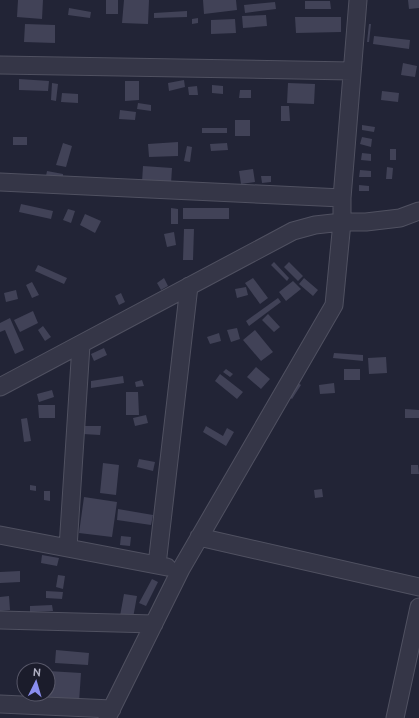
<svg xmlns="http://www.w3.org/2000/svg" width="419" height="718" viewBox="0 0 419 718" font-family="Ubuntu,sans-serif">
	<style>
		.building { fill: #414257 }
		.lines { fill: none; stroke-linecap: round; stroke-linejoin: round }
		.minor-casing { stroke: #505161; stroke-width: 19 }
		.minor { stroke: #353647; stroke-width: 17 }
	</style>
	<rect width="100%" height="100%" fill="#222436"/>
	<!-- building -->
	<path class="building" d="M18 0H43L42 19 17 17Z
		M106 0H118V14H106Z
		M124 0H149L148 24 122 23Z
		M203 0H236L237 10 204 14Z
		M408 0H419V8L409 9Z
		M305 1H330L331 9H305Z
		M275 2 276 9 245 13 244 5Z
		M69 8 91 12 90 18 68 15Z
		M187 11V17L154 18V13Z
		M266 15 267 26 243 28 242 16Z
		M295 17H341V32L296 33Z
		M198 18V23L192 24V19Z
		M235 19 236 33 211 34V20Z
		M25 24 55 25V43L24 42Z
		M369 24H371L369 42H367Z
		M374 36 410 40 409 49 373 44Z
		M403 63 417 66 415 77 401 75Z
		M19 79 49 81 48 91 19 90Z
		M184 80 185 87 169 91 168 83Z
		M125 81H139V100L125 101Z
		M52 83 58 84 56 101 51 100Z
		M288 83 315 84 314 104 287 103Z
		M212 85 223 86V94L212 93Z
		M197 86 198 95H189L188 87Z
		M240 90H251V98H239Z
		M382 91 399 93 398 102 381 100Z
		M62 93 78 94V103L61 102Z
		M138 103 151 105V111L137 109Z
		M281 106H289L290 121H281Z
		M120 110 136 112 135 120 119 119Z
		M235 120H250V136H235Z
		M362 125 375 127 374 132 362 130Z
		M202 128H227V133H202Z
		M13 137H27V145H13Z
		M362 137 372 139 371 147 360 144Z
		M178 142V156L149 157 148 144Z
		M63 143 72 146 66 167 56 165Z
		M227 143 228 150 211 151 210 144Z
		M187 146 192 147 190 162 184 161Z
		M390 149H396V160H390Z
		M362 153 371 154V161L361 160Z
		M143 166 172 168 171 184 142 182Z
		M387 167 393 168 392 179H386Z
		M253 169 255 182 241 184 239 171Z
		M360 170 371 171V177H359Z
		M47 171 63 174V179L46 176Z
		M261 176H271V182L262 183Z
		M359 185 369 186V191H359Z
		M21 204 53 211 51 219 19 212Z
		M171 208 178 209V224H171Z
		M183 208H229V219H183Z
		M68 209 75 211 71 223 63 220Z
		M85 214 101 221 95 233 80 225Z
		M184 229H194L193 260H183Z
		M174 232 176 245 167 247 164 234Z
		M274 262 289 278 287 281 271 265Z
		M289 262 303 276 298 281 284 267Z
		M38 265 67 278 64 284 35 271Z
		M164 278 168 286 161 290 157 283Z
		M253 278 268 298 260 304 245 283Z
		M304 278 318 290 313 296 299 284Z
		M293 281 301 289 286 301 279 292Z
		M32 282 39 295 32 298 26 285Z
		M246 287 248 295 237 298 235 289Z
		M16 290 18 299 6 302 4 293Z
		M121 293 125 302 119 305 115 296Z
		M278 298 281 302 249 326 246 321Z
		M33 311 38 323 20 332 14 320Z
		M268 314 280 327 274 332 262 320Z
		M10 318 24 350 15 354 5 330 0 332V323Z
		M43 326 51 337 45 341 38 330Z
		M237 328 240 339 231 342 227 330Z
		M255 330 273 352 261 361 243 340Z
		M219 333 221 341 210 344 207 337Z
		M104 348 107 355 94 361 91 354Z
		M334 353 363 355V361L333 358Z
		M386 357 387 373 369 374 368 358Z
		M256 367 270 379 261 389 247 377Z
		M226 369 233 374 230 377 223 372Z
		M344 369H360V380H344Z
		M220 374 243 392 237 399 215 381Z
		M123 376 124 383 91 388V381Z
		M142 380 144 386 136 387 135 382Z
		M297 382 301 385 292 399 288 396Z
		M334 383 335 393 320 394 319 385Z
		M52 390 54 397 39 402 37 394Z
		M126 392H138L139 415H126Z
		M38 405H55V418H39Z
		M405 409 419 410V418H405Z
		M146 415 148 423 135 426 133 418Z
		M27 418 31 441 24 442 21 419Z
		M83 426H101L100 435 83 434Z
		M206 426 223 436 227 428 234 432 226 446 203 432Z
		M139 459 155 462 153 471 137 467Z
		M103 463 119 465 116 495 100 493Z
		M411 465H418L419 474H411Z
		M30 485 36 486V491L30 490Z
		M322 489 323 497 315 498 314 490Z
		M44 491H50V501L44 500Z
		M84 497 117 502 112 537 79 533Z
		M118 509 153 515 151 525 117 520Z
		M121 536 131 537 130 546 120 545Z
		M42 555 59 558 57 566 41 563Z
		M20 571V582L0 583V572Z
		M58 575 65 576 63 589 56 587Z
		M152 579 158 582 146 606 139 603Z
		M46 591 63 592 62 599 46 598Z
		M124 594 137 596 133 618 120 616Z
		M9 596 10 610 0 611V597Z
		M52 605 53 611 30 612V606Z
		M56 650 89 653 88 665 55 663Z
		M48 671 81 673 79 702 45 700V694H48Z"/>
	<g class="lines">
		<!-- minor casing -->
		<g class="minor-casing">
			<path id="minor" d="M0 65 352 71
				M0 182 342 198
				M0 387 293 231 315 225 342 222H366L400 218 419 211
				M0 535 167 567
				M199 537 419 587
				M68 548 81 345
				M157 565 189 286
				M0 620 154 624
				M0 704 112 709
				M107 718 181 569 334 305 342 222V198L358 0
				M395 718 419 607"/>
		</g>
		<!-- minor -->
		<use href="#minor" class="minor"/>
	</g>
	<!-- north arrow -->
	<g transform="translate(36 682) rotate(5)"><circle r="19" fill="#1b1c2b" stroke="#575768"/>
	<path d="M0-3L7 15L0 10L-7 15Z" fill="#898def"/>
	<text y="-6" font-size="11" font-weight="bold" text-anchor="middle" fill="#b0b0c3">N</text>
	</g>
</svg>
